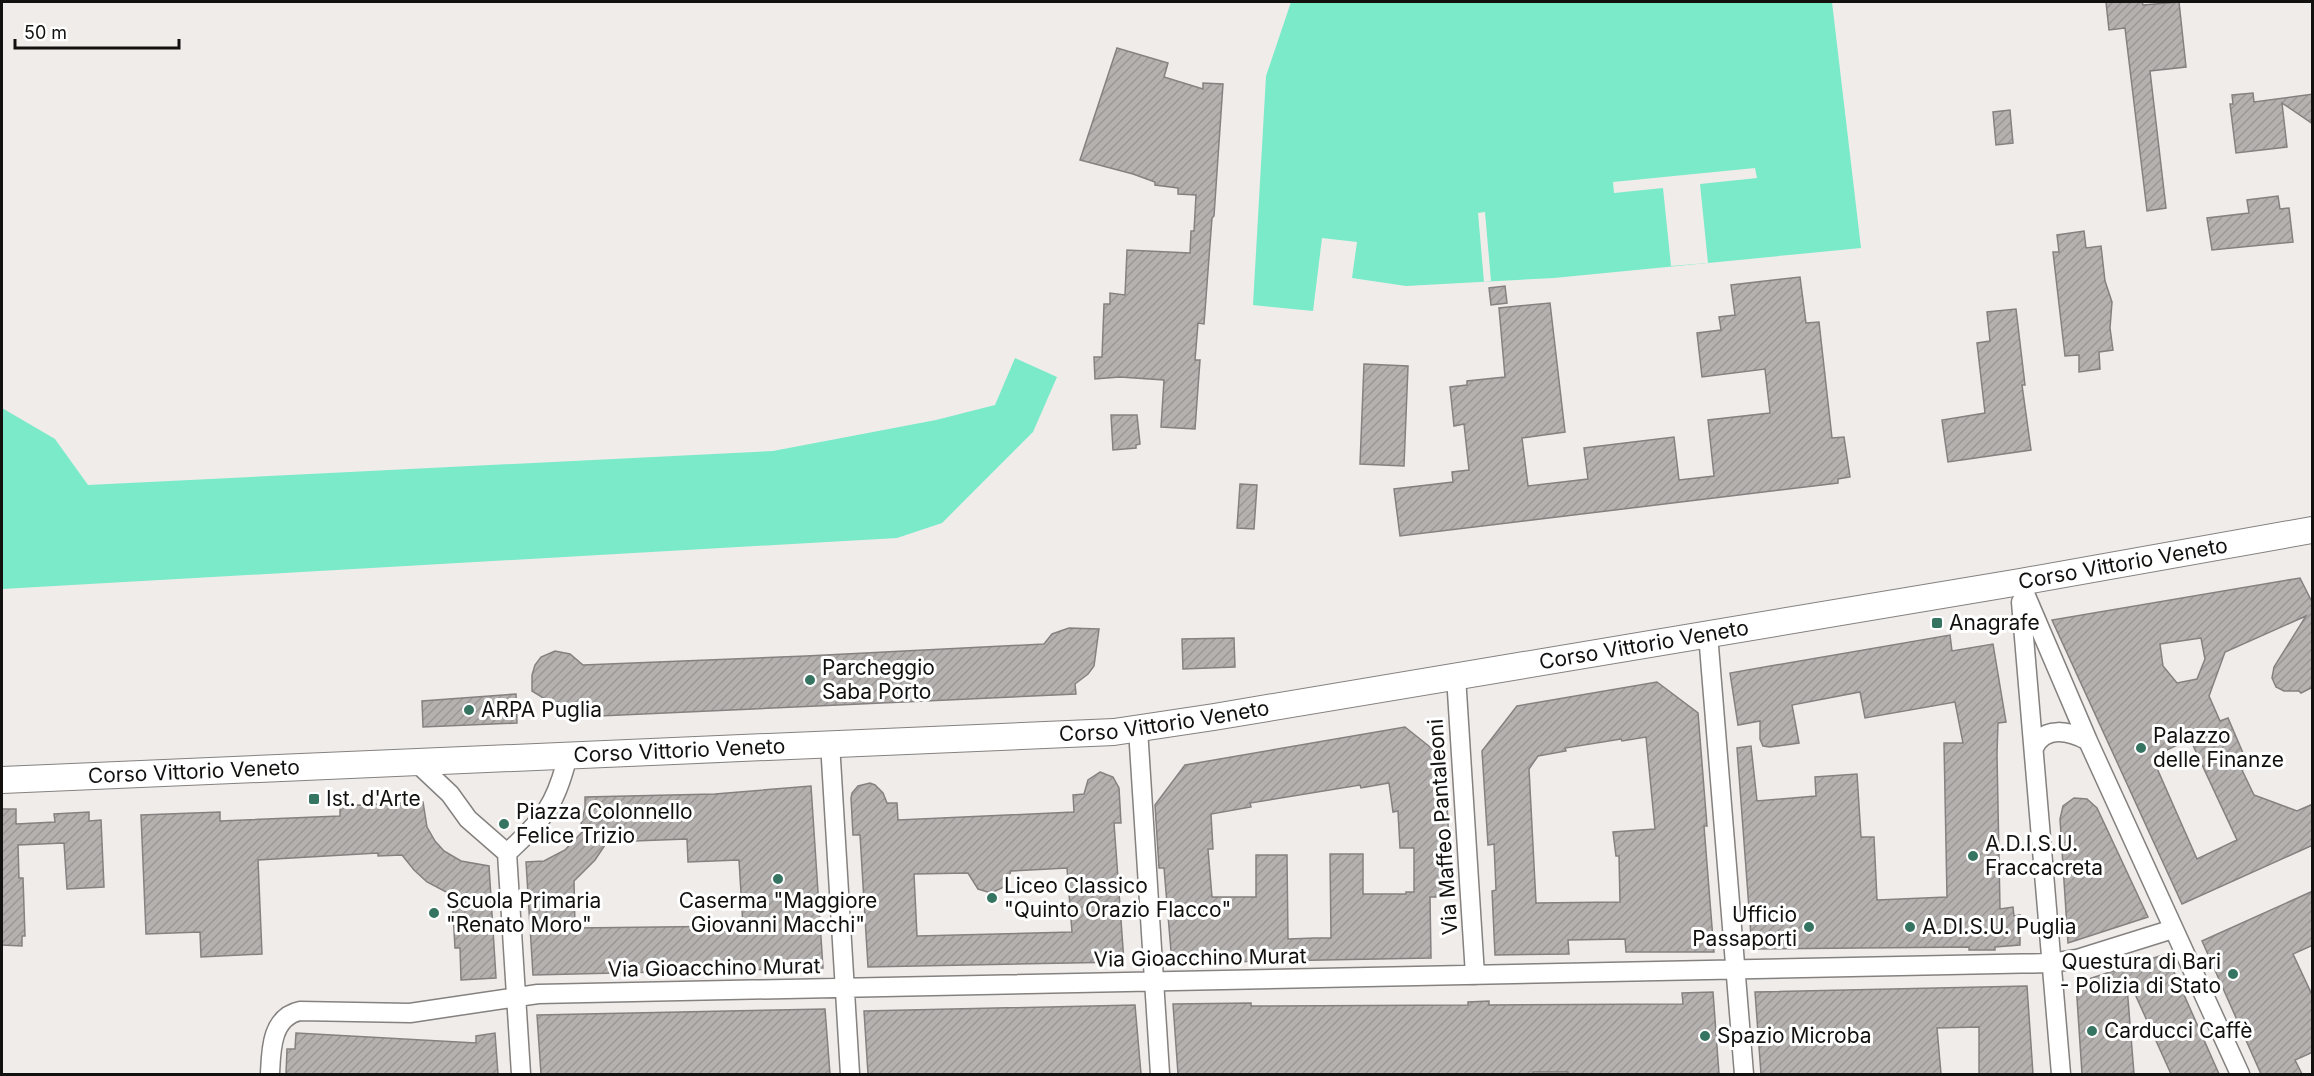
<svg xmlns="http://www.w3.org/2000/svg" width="2314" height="1076" viewBox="0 0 2314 1076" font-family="Inter,sans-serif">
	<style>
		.water { fill: #7aeac9 }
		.pier { fill: #f0ecea }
		.building { fill: url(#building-hatch); stroke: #858180; stroke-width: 1.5; fill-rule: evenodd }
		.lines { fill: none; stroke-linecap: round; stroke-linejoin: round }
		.street-casing { stroke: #84817f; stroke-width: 21 }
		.secondary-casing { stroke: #84817f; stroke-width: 28 }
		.street { stroke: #fff; stroke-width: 18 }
		.secondary { stroke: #fff; stroke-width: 26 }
		.poi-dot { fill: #347461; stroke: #fff; stroke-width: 2 }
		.labels { text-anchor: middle; stroke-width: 6; stroke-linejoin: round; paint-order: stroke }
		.street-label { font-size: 21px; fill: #121110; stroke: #fff }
		.poi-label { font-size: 21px; fill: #121110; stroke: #fff; text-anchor: start }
	</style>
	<defs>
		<pattern id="building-hatch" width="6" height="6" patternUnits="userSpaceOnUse" patternTransform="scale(1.5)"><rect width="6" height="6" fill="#b4b1af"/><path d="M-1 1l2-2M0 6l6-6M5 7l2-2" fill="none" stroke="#9a9796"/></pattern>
	</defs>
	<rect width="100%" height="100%" fill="#f0ecea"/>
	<!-- water -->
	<path class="water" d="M1291 2H1832L1861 248 1554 278 1406 286 1352 278 1357 242 1322 238 1313 311 1253 305 1266 76Z
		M1015 358 1057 377 1033 432 942 523 897 538 2 589V408L55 439 88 485 773 451 936 420 995 405Z"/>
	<!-- pier -->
	<path class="pier" d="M1755 168 1757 178 1700 184 1708 263 1671 266 1663 188 1614 193 1613 182Z
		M1485 212 1491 281 1484 282 1478 213Z"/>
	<!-- building -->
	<path class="building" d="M2106 2H2142L2143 5 2179 2 2186 67 2150 71 2166 208 2147 211 2125 28 2109 30Z
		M1117 48 1168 63 1164 77 1203 89V83L1223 84 1214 216 1212 218 1204 324 1198 323 1195 360H1200L1195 429 1161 427 1164 380 1120 377 1095 379 1094 357H1102L1104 304H1110V293L1125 295 1127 250 1190 253 1191 231H1194L1196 195 1178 194V188L1155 185V182L1133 174 1080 160Z
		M2253 93 2254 102 2313 94V124L2282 103 2287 147 2236 153 2230 104H2233L2232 95Z
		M2010 110 2013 143 1996 145 1993 112Z
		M2278 196 2280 209 2289 208 2293 242 2212 250 2207 218 2249 213 2247 200Z
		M2084 231 2086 248 2101 246 2105 281 2112 302 2110 328 2113 350 2099 352 2100 369 2079 372V355L2065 356 2053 252H2059L2057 235Z
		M1800 277 1806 323 1819 322 1832 438 1844 437 1850 477 1838 479V483L1400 536 1394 489 1453 482 1452 472 1469 470 1464 424 1454 426 1450 387 1467 385V381L1505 377 1499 308 1550 303 1565 432 1522 438 1528 486 1588 479 1584 448 1674 437 1679 480 1714 476 1708 420 1770 413 1765 369 1702 377 1697 333 1721 330 1719 317 1735 315 1731 285Z
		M1505 286 1507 303 1491 305 1489 288Z
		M2016 309 2025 385H2022L2031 450 1948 462 1942 420 1985 413 1977 343 1990 341 1987 312Z
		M1364 364 1408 366 1404 466 1360 464Z
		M1111 415H1137L1140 444 1136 445V448L1113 450Z
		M1240 484 1257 485 1254 529 1237 528Z
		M2300 578 2313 604V687L2301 693 2299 691H2284L2276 687 2272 678 2274 667 2306 616 2225 652 2209 696 2220 721 2228 718 2249 767 2242 770 2254 795 2297 811 2313 804V845L2182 904 2052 620ZM2201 638 2205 659 2197 679 2177 683 2163 666 2160 644ZM2190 739 2237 840 2197 859 2152 757Z
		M1069 628 1099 629 1094 666 1088 674 1075 684 1076 694 556 718 555 705 532 691V675L535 665 541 657 555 651 570 654 583 665 806 656 1044 644 1052 634Z
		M1950 635 1952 651 1993 644 2006 722 1998 723 1997 754 2000 909 2013 907 2014 916 2020 915V945L1995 947V950H1969V947L1752 949 1737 748 1751 746 1757 801 1816 796 1815 777 1857 774 1861 837H1874L1877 900 1947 897 1944 743H1963L1955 702 1865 718 1860 692 1792 705 1799 743 1770 747 1763 746 1760 739V721L1738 725 1730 673Z
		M1234 638 1235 667 1183 669 1182 639Z
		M1657 682 1698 713 1707 826H1704L1714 952H1626L1625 939 1568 940 1569 954 1495 955 1492 891 1496 890 1494 844 1488 845 1482 751 1517 706ZM1646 737 1655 829 1613 832 1616 856H1619L1620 902 1536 903 1529 769 1538 756 1566 751 1565 748 1621 739 1622 741Z
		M516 694 517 723 423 727 422 701Z
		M1405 727 1445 759 1449 845 1446 846V897H1430L1431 958 1172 963 1164 868H1159L1155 805 1185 765ZM1389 783 1393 812 1398 811 1400 848H1414V892H1406V894H1363V854H1330L1331 938H1315L1288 939 1287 855H1256V897H1212L1208 849H1213L1211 814 1251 807 1250 803 1360 785 1361 788Z
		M1100 772 1113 777 1119 788 1121 823H1114L1124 962 868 967 860 835H853L851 798 852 793 858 786 870 783 875 785 883 793 887 803H897L898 820 1074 812 1073 795 1084 794 1088 780ZM1067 868 1072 932 917 936 914 874 968 873 978 889 991 893 1004 887 1011 871Z
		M811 786 823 968 533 975 526 862 544 861 565 850 584 830 580 828 585 808V797L715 794ZM687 839 688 862 739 860 743 926 575 928 574 881 595 860 607 842Z
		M2074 798 2087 799 2097 808 2148 917 2068 943 2060 819 2063 806Z
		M423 802 427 827 435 841 444 851 461 861 489 866 496 978 461 980 460 948H455L452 895 427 882 414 870 402 855 378 856V853L258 860 262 954 201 957 200 932 146 934 141 815 220 812V821L340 816V806Z
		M2 809H16V824L55 822 54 814 89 812V821L101 820 104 887 67 889 64 843 18 845 19 878H23L25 936H22V946L2 945Z
		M2313 891V945L2293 954 2313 997V1052L2295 1060 2302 1074H2261L2202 941Z
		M2166 954 2219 1074H2171L2126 974 2134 1074H2082L2076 983Z
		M2027 986 2033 1074H1979V1027L1937 1028 1941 1074H1761L1755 992Z
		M1713 992 1719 1074H1568V1072H1533V1074H1178L1173 1004 1251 1003V1006L1468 1005V1002L1489 1001V1005L1683 1004 1682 993Z
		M1135 1005 1141 1074H868L864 1011Z
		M825 1009 830 1074H541L537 1015Z
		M296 1033 476 1043V1036L495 1033 498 1074H286L287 1049H295Z"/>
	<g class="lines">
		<!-- street casing -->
		<g class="street-casing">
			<path id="street" d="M2020 582 2088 741 2240 1074
				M2021 602 2061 1074
				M1708 634 1744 1074
				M1456 676 1475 975
				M1138 729 1160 1074
				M830 743 850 1074
				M2034 748C2044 725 2070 731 2088 741
				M416 762 450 794 468 819 507 853
				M507 853 521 1074
				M507 853C544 819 556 805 568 755
				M270 1074C271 1051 271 1017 300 1011L410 1013 538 994 2051 963 2077 959 2173 929"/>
		</g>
		<!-- secondary casing -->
		<g class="secondary-casing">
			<g id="secondary">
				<path id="s1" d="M2 780 1114 732 1214 717 2020 582 2312 530"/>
			</g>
		</g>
		<!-- street -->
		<use href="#street" class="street"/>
		<!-- secondary -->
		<use href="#secondary" class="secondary"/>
	</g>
	<!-- markers -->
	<g class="poi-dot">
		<rect x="1931" y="617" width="12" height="12" rx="3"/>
		<circle cx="810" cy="680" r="6"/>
		<circle cx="469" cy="710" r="6"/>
		<circle cx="2141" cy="748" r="6"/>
		<rect x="308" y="793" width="12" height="12" rx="3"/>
		<circle cx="504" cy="824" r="6"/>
		<circle cx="1973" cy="856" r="6"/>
		<circle cx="778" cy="879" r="6"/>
		<circle cx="992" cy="898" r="6"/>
		<circle cx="434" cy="913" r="6"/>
		<circle cx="1809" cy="927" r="6"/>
		<circle cx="1910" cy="927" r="6"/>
		<circle cx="2233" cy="974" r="6"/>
		<circle cx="2092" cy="1031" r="6"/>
		<circle cx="1705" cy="1036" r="6"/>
	</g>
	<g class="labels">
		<!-- street labels -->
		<g class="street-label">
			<text dy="7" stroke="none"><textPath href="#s1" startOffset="2136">Corso Vittorio Veneto</textPath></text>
			<text dy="7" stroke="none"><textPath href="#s1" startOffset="1650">Corso Vittorio Veneto</textPath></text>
			<text dy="7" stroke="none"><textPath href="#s1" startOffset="1164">Corso Vittorio Veneto</textPath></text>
			<text dy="7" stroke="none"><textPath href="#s1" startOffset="678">Corso Vittorio Veneto</textPath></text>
			<text dy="7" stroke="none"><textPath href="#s1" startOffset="192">Corso Vittorio Veneto</textPath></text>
			<text transform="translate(1443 827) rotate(-94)" y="7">Via Maffeo Pantaleoni</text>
			<text transform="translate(1200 958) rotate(-1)" y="7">Via Gioacchino Murat</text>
			<text transform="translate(714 968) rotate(-1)" y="7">Via Gioacchino Murat</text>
		</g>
		<!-- poi labels -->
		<g class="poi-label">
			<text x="1949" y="630">Anagrafe</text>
			<text x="822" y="675">Parcheggio<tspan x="822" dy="24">Saba Porto</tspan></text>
			<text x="481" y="717">ARPA Puglia</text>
			<text x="2153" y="743">Palazzo<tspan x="2153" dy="24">delle Finanze</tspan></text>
			<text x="326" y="806">Ist. d'Arte</text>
			<text x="516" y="819">Piazza Colonnello<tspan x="516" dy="24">Felice Trizio</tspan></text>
			<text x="1985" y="851">A.D.I.S.U.<tspan x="1985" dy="24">Fraccacreta</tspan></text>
			<text x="1004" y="893">Liceo Classico<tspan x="1004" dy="24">"Quinto Orazio Flacco"</tspan></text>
			<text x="446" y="908">Scuola Primaria<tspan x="446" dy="24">"Renato Moro"</tspan></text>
			<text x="778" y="908" text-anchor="middle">Caserma "Maggiore<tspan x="778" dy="24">Giovanni Macchi"</tspan></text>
			<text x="1797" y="922" text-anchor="end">Ufficio<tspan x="1797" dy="24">Passaporti</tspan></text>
			<text x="1922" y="934">A.DI.S.U. Puglia</text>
			<text x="2221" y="969" text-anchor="end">Questura di Bari<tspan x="2221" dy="24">- Polizia di Stato</tspan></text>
			<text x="2104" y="1038">Carducci Caffè</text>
			<text x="1717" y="1043">Spazio Microba</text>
		</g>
	</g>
	<!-- border -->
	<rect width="2314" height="1076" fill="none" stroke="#121110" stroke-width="6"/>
	<!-- scale -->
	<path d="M15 39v9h164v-9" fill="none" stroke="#121110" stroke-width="3"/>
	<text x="24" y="39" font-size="18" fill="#121110" stroke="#ffffff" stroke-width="4.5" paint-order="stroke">50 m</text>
</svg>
